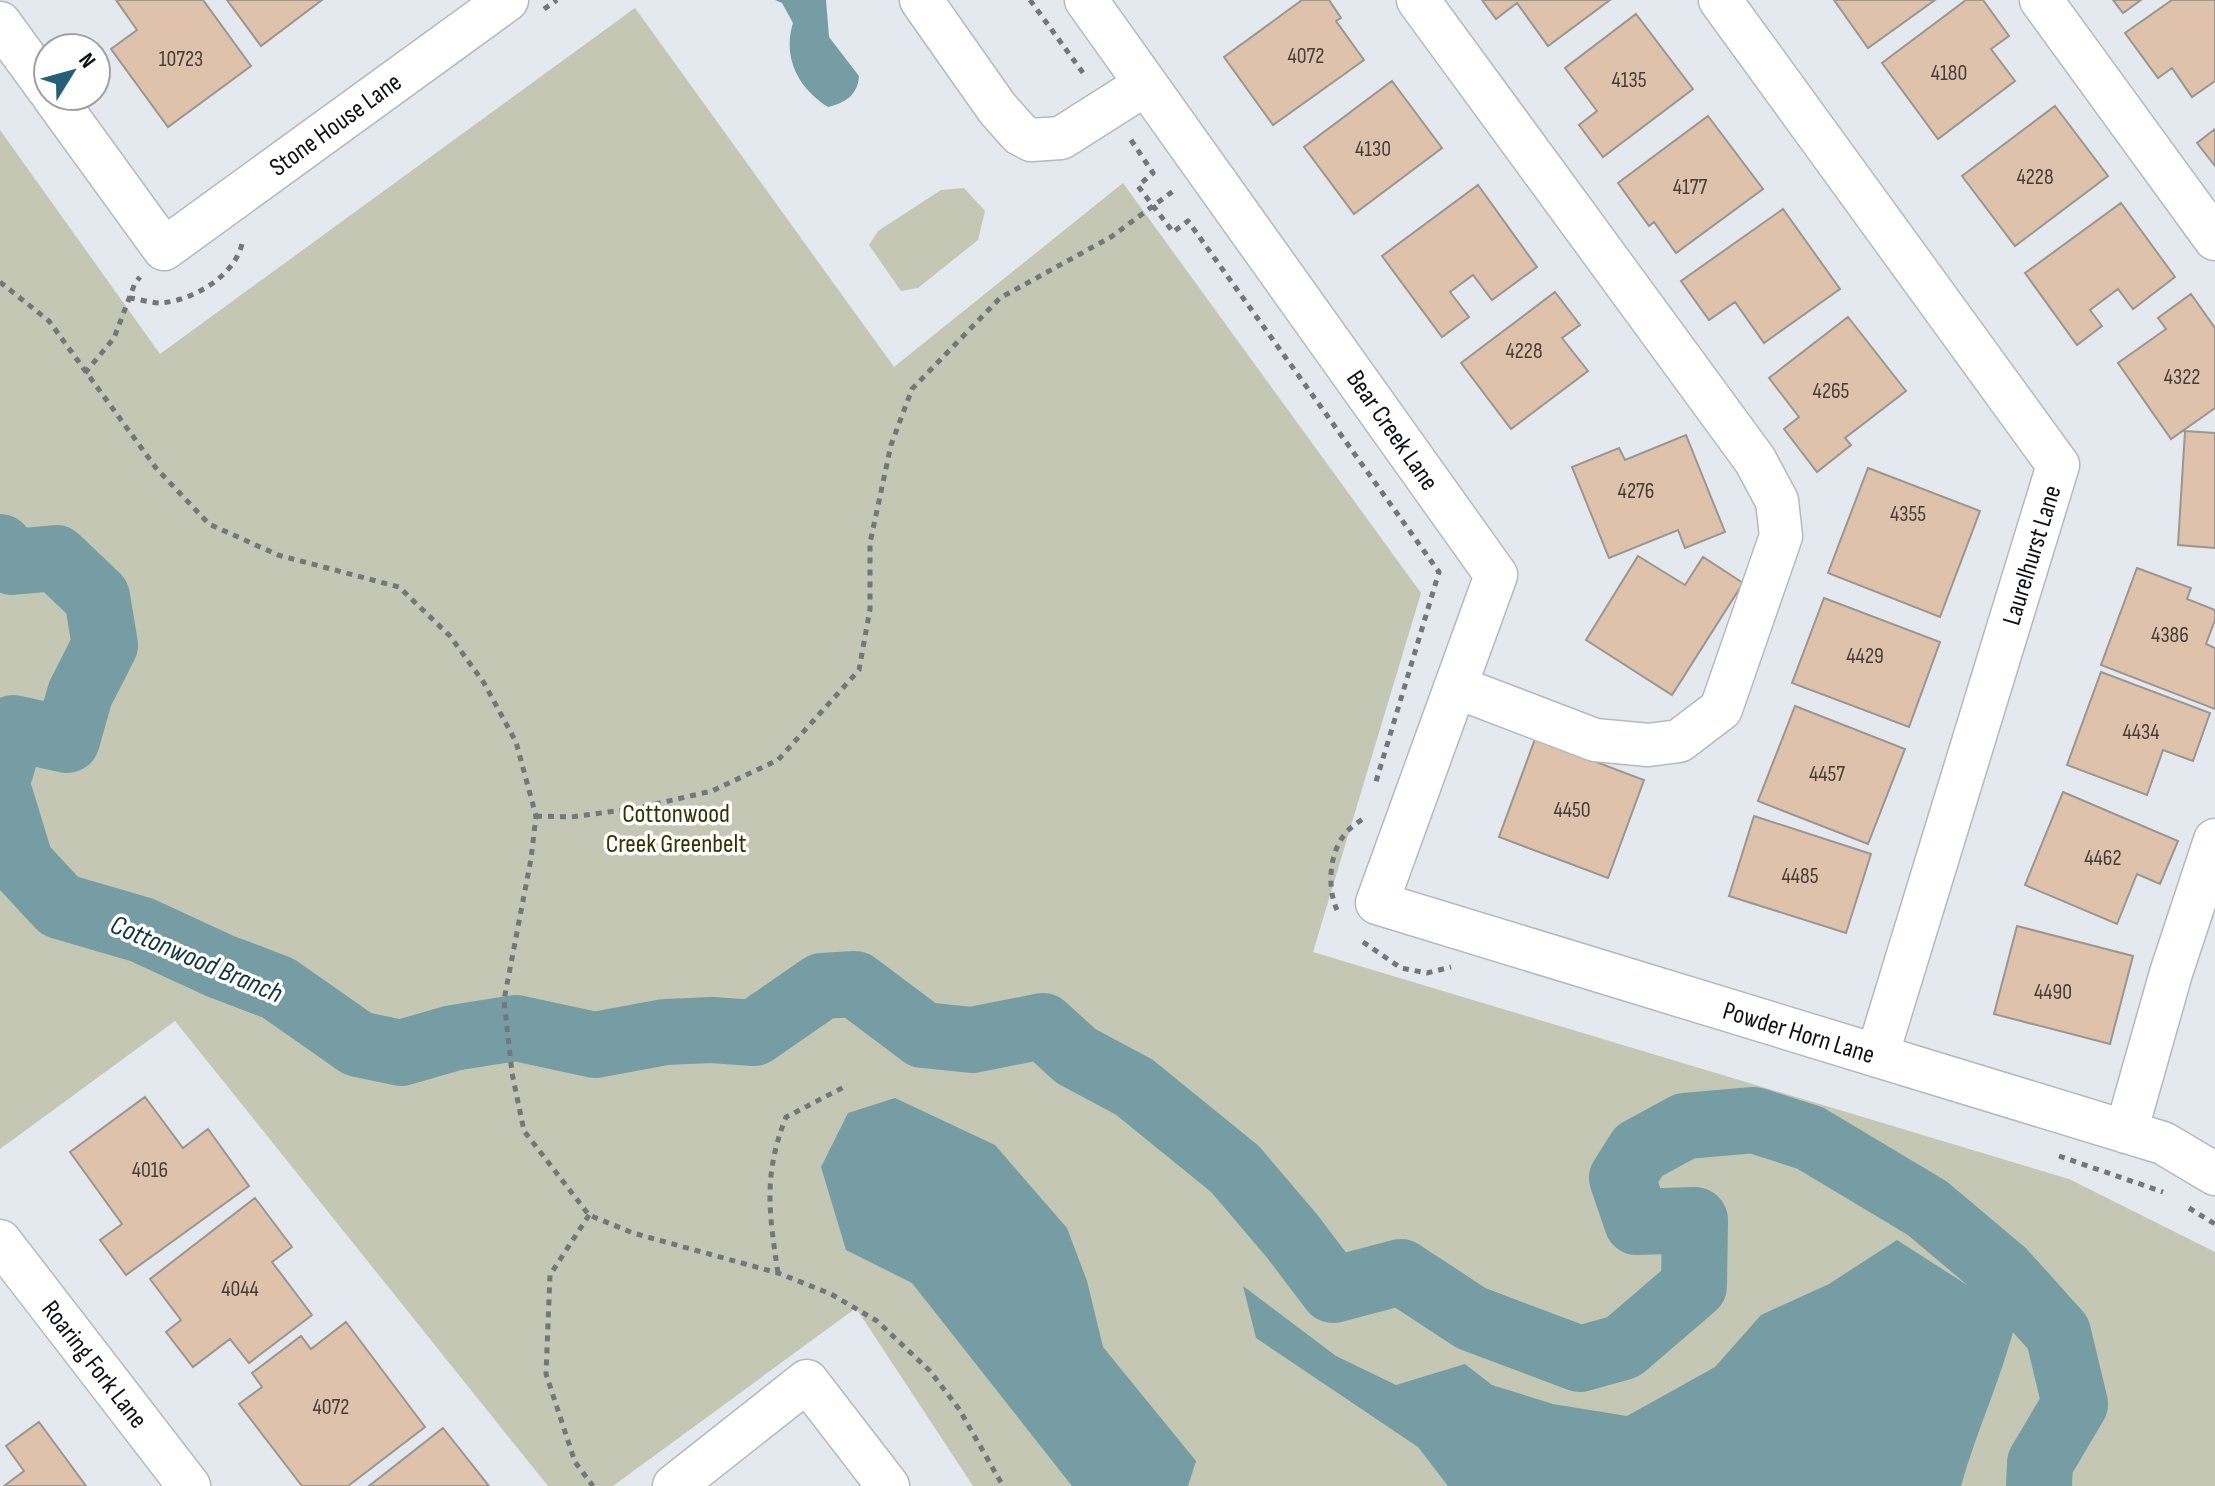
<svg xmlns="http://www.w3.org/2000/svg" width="2215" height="1486" viewBox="0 0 2215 1486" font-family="'Sofia Sans Condensed',sans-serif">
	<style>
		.green { fill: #c4c7b4 }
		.water { fill: #769da4 }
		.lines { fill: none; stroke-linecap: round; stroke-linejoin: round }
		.river { stroke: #769da4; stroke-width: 66 }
		.building { fill: #dfc2ac; stroke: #9c9691; stroke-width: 2 }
		.minor-casing { stroke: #b4b9bf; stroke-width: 45 }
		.path { stroke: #73767a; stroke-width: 5; stroke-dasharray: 6 6; stroke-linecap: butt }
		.minor { stroke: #fff; stroke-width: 42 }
		.labels { text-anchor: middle; stroke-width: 7; stroke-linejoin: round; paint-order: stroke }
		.number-label { font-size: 22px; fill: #443d39 }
		.street-label { font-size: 26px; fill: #101113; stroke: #fff }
		.park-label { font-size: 26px; fill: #303500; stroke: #fff }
		.water-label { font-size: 28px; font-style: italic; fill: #0f373d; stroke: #fff }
	</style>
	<rect width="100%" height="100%" fill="#e4e8ef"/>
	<!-- green -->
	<path class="green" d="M635 8 894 367 1123 183 1421 593 1313 952 2069 1179 2215 1252V1486H973L856 1308 613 1486H548L175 1021 0 1149V130L160 354Z
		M964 188 985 211 978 240 918 288 901 291 869 245 878 231 941 190Z"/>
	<!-- water -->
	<path class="water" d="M775 0H826L829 37 859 76C858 95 845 103 828 107 799 89 782 58 793 23L782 3Z
		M895 1098 995 1145 1067 1228 1087 1281 1103 1347 1196 1461 1188 1486H1072L912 1283 846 1250 821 1167 848 1113Z
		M1897 1240 2017 1317C2003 1375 1977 1429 1961 1486H1448L1418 1447 1256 1338 1243 1286 1336 1356 1396 1385 1465 1364 1492 1385 1553 1404 1627 1416 1715 1367 1761 1315 1829 1284Z"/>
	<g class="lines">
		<!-- river -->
		<path class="river" d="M0 547 12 562 56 558 97 597 105 645 80 694 67 740 13 728 0 772
			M0 795 21 864 60 906 142 930 220 966 278 988 358 1044 401 1053 453 1038 516 1028 595 1045 665 1032 712 1030 754 1033 822 986 855 984 923 1035 972 1040 1043 1026 1076 1056 1134 1087 1235 1169 1292 1236 1333 1290 1401 1272 1471 1318 1580 1359 1623 1347 1694 1286 1695 1220 1637 1222 1622 1178 1639 1151 1685 1126 1754 1120 1810 1138 1927 1208 2003 1272 2058 1333 2075 1404 2040 1463 2039 1486"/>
	</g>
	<!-- building -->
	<path class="building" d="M116 0H203L251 66 168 127 111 49 137 30Z
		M227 0H322L261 46Z
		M1302 0H1329L1341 18 1336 21 1364 60 1273 125 1224 57Z
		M1482 0H1610L1548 46 1517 3 1496 19Z
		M1834 0H1935L1868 48Z
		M1966 0H1983L2009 36 1991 49 2015 81 1938 139 1882 63Z
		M2113 0H2141L2123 13Z
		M2172 0H2215V81L2192 97 2172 68 2158 78 2125 33Z
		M1636 14 1693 89 1603 157 1579 125 1597 111 1565 68Z
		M1392 81 1442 148 1354 214 1304 147Z
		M2055 106 2108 176 2015 246 1962 176Z
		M1708 116 1763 189 1676 253 1654 222 1649 226 1618 183Z
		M2215 129V166L2197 143Z
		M1478 185 1537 267 1492 300 1473 275 1450 292 1469 317 1442 337 1382 256Z
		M2121 203 2175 277 2133 309 2118 289 2090 310 2102 326 2077 345 2025 273Z
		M1783 209 1840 289 1764 343 1735 302 1709 320 1681 281Z
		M1555 292 1580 325 1562 338 1588 371 1511 429 1461 363Z
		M2191 294 2215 328V408L2171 439 2118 363 2166 329 2158 318Z
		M1848 317 1906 391 1845 438 1851 445 1817 472 1784 429 1799 417 1769 378Z
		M2185 431 2215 433V548L2178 545Z
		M1686 435 1725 532 1685 548 1678 530 1609 558 1572 467 1619 448 1625 460Z
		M1868 468 1980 511 1940 617 1828 573Z
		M1638 556 1685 585 1703 557 1743 583 1672 695 1586 640Z
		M2137 568 2191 588 2187 599 2215 610V620L2206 644 2215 648V709L2101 665Z
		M1824 598 1940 642 1909 727 1792 683Z
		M2101 672 2210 713 2193 761 2163 750 2147 795 2067 765Z
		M1795 706 1905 749 1868 844 1758 801Z
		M1535 739 1644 780 1608 878 1499 837Z
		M2063 792 2178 841 2160 884 2137 874 2117 924 2025 885Z
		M1754 816 1871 854 1846 933 1729 896Z
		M2017 926 2133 956 2110 1044 1994 1014Z
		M145 1097 183 1148 208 1129 249 1186 126 1275 100 1240 122 1224 70 1152Z
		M255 1198 292 1247 272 1262 312 1315 249 1363 230 1339 193 1367 166 1332 181 1320 150 1279Z
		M346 1322 425 1427 348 1486H302L239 1404 262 1387 252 1373 301 1336 311 1349Z
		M39 1422 86 1486H4L24 1471 6 1446Z
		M443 1428 489 1486H369Z"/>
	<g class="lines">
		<!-- minor casing -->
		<g class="minor-casing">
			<path id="minor" d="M921 0 997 108 1020 134 1031 140 1061 138 1146 84
				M1086 0 1496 575 1377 903 2163 1143 2215 1174
				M1418 0 1755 460 1777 501 1781 536 1721 709 1679 741 1648 745 1595 740 1456 687
				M1720 0 2058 465 1877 1056
				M2041 0 2215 239
				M0 23 48 89
				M53 96 164 249 507 0
				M2126 1132 2171 973 2215 840
				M0 1241 189 1486
				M674 1486 807 1381 888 1486"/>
		</g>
		<!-- path -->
		<path class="path" d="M1030 0 1086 77
			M544 9 557 0
			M1131 140 1153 173 1138 186 1173 232 1188 221 1439 572 1375 785
			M0 282 49 321 156 468 209 524 278 555 399 587 450 636 484 683 516 742 536 816 531 859 504 1000 512 1073 524 1131 589 1215 633 1233 778 1273 831 1294 877 1321 930 1371 959 1409 1003 1486
			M129 298C139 299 151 303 161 303 195 300 238 274 243 239
			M85 373 114 338 135 283 140 277
			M536 816 571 817 638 808 712 791 778 760 859 670 870 609V543L891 445 912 389 1000 298 1111 237 1176 189
			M1337 910C1327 888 1329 853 1345 834 1350 827 1359 822 1365 817
			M1363 942 1401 968 1427 973 1451 967
			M2059 1156 2163 1192
			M2189 1208 2215 1224
			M589 1215 550 1275 546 1374 575 1462 593 1486
			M778 1273C769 1213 763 1175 786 1117L846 1086"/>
		<!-- minor -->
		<use href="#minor" class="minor"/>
	</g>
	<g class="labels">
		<!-- number labels -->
		<g class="number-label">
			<text x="1306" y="63">4072</text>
			<text x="181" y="66">10723</text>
			<text x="1949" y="80">4180</text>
			<text x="1629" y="87">4135</text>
			<text x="1373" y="156">4130</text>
			<text x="2035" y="184">4228</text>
			<text x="1690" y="194">4177</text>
			<text x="1524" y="358">4228</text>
			<text x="2182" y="384">4322</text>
			<text x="1831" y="398">4265</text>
			<text x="1636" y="498">4276</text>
			<text x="1908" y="521">4355</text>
			<text x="2170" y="642">4386</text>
			<text x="1865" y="663">4429</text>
			<text x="2141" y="739">4434</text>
			<text x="1827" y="781">4457</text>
			<text x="1572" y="817">4450</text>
			<text x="2103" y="865">4462</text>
			<text x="1800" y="883">4485</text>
			<text x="2053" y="999">4490</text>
			<text x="150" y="1177">4016</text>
			<text x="240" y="1296">4044</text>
			<text x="331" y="1414">4072</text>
		</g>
		<!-- street labels -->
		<g class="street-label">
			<text transform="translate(335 124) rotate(-36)" y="9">Stone House Lane</text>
			<text transform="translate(1393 430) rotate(55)" y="9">Bear Creek Lane</text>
			<text transform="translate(2031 555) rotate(-73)" y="9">Laurelhurst Lane</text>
			<text transform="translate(1799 1032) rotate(17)" y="9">Powder Horn Lane</text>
			<text transform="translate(95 1364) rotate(52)" y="9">Roaring Fork Lane</text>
		</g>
		<!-- park labels -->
		<g class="park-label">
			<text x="676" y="822">Cottonwood<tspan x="676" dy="30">Creek Greenbelt</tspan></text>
		</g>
		<!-- water labels -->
		<g class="water-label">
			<text transform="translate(197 958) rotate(23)" y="10">Cottonwood Branch</text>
		</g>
	</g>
	<!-- north arrow -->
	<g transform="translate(72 72) rotate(53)"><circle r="38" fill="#ffffff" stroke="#9fa0a1" stroke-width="2"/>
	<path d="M0-6L14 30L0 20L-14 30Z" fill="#265f78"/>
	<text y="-12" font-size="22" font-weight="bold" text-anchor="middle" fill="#101113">N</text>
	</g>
</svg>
